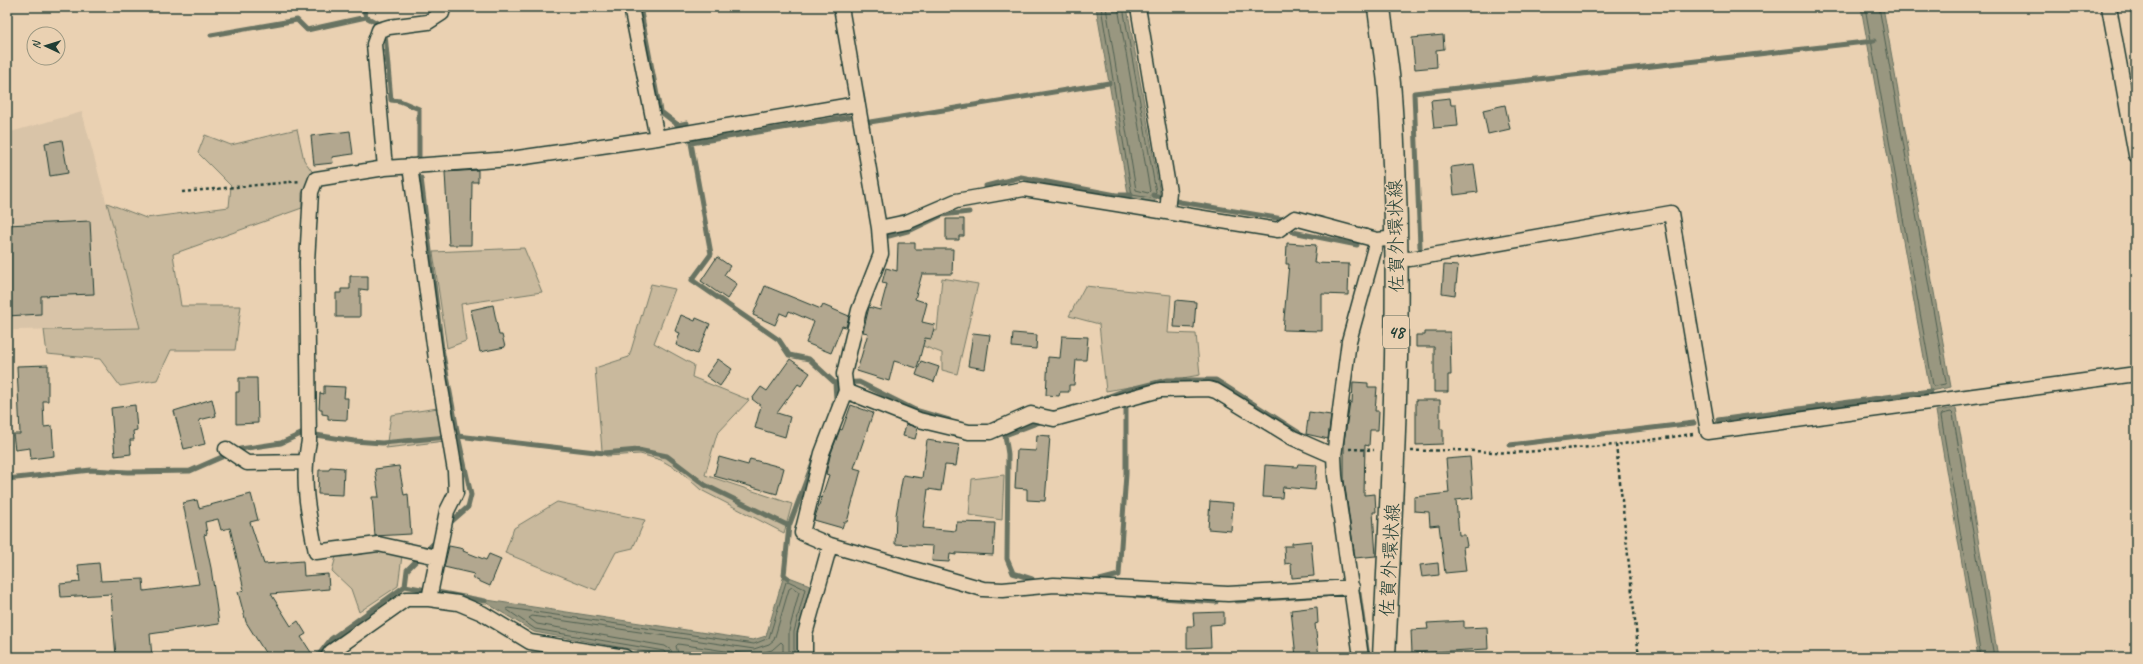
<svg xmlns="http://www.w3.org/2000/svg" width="2143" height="664" viewBox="0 0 2143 664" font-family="Caveat,'Klee One',sans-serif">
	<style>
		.built { fill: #d9c4a8 }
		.green { fill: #c9b99d; stroke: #747b68 }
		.water { fill: #999780; stroke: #687362 }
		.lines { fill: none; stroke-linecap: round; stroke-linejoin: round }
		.shore { stroke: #506152; stroke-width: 1 }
		.stream { stroke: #687362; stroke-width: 5 }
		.building { fill: #b2a78f; stroke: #1f3d34 }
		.street-casing { stroke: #1f3d34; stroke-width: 17 }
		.primary-casing { stroke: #1f3d34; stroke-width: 25 }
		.path { stroke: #1f3d34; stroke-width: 2.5; stroke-dasharray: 3 3; stroke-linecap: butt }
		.street { stroke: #ead1b2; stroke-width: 14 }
		.primary { stroke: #ead1b2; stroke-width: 22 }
		.labels { text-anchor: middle; stroke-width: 3; stroke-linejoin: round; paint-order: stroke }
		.shield { fill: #ead1b2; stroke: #5c695a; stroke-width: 1 }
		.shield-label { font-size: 18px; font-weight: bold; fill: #1f3d34 }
		.street-label { font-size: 19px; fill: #1f3d34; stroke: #ead1b2 }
	</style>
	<rect width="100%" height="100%" fill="#ead1b2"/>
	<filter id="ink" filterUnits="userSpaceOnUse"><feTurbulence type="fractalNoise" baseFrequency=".025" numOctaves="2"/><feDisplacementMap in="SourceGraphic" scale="8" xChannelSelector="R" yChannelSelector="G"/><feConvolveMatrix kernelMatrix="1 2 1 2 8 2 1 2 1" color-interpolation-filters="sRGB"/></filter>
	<g filter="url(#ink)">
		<!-- built -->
		<path class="built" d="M82 112 140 328 13 330 12 356H7V133Z"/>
		<!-- green -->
		<path class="green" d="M297 129 304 160 314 174 302 193V208L173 254 181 306H241L235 350H171L157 380 120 386 100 359 47 354 44 330 140 328 107 203 146 218 229 207 231 186 198 153 205 135 231 145Z
			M524 248 542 292 461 304 466 341 447 348 433 252Z
			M942 278 978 284 957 374 942 370V353L898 337 904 323 937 331Z
			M651 284 675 289 654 343 694 365 692 377 749 400 717 434 705 475 792 504 784 533 701 490 680 471 661 460 640 454 606 456 602 450 595 368 629 357Z
			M1085 286 1171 295 1168 333 1196 334 1200 375 1106 391 1099 324 1069 316Z
			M438 408 445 441 386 448 391 415Z
			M1004 475 1002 520 969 515 972 479Z
			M557 502 645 520 633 548 616 552 596 590 505 553 514 528Z
			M379 548 402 556 398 586 359 612 351 589 332 571 337 553Z"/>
		<!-- water -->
		<path class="water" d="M1096 7H1127L1160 194 1153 203 1129 199Z
			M1861 7H1883L1951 387 1930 391Z
			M1956 408 1998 657H1978L1936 411Z
			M784 575 810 585 798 633V657H675L534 632 480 599 753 640 766 636Z"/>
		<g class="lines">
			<!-- shore -->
			<path class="shore" d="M1101 7 1132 195 1151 198 1156 192 1123 7
				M1106 7 1136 190 1148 193 1150 191 1118 7
				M1865 7 1933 385 1935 386 1945 384 1946 382 1879 7
				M668 657 664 651 535 629 506 609 508 608 754 644 769 638 786 582 788 581 805 589 794 632V657
				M673 657 671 650 665 646 537 624 529 618 532 616 754 649 769 644 774 640 789 589 792 587 799 592 789 631V657
				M679 657 676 646 678 644 753 655 772 650 781 642 783 644V657
				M1981 657 1941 416 1942 414 1951 412 1953 414 1994 657"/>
			<!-- stream -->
			<path class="stream" d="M363 7 366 17 379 24
				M640 7 660 111 678 125 687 123
				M385 34 391 100 400 101 419 109V158
				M211 35 297 20 307 30 366 17
				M849 117 691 143 711 254 692 280 779 340 789 355 809 359 835 383 859 382 915 410 949 420
				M870 122 1109 83
				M421 178 442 349 458 436 471 495 468 507 452 521
				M986 186 1021 177 1116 195H1131
				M1153 195 1180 202 1283 219 1293 232 1357 245
				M889 236 911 230 942 215 969 212
				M1420 247 1414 93 1874 41
				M1101 399 1123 391 1167 380H1216L1298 432
				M834 404 836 399 835 383
				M1718 420 1930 391
				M998 432 1005 435 1045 420
				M1005 435 1008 454 1007 559 1013 573 1032 579
				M1510 445 1694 423
				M7 479 91 470 128 472 190 471 240 449 281 443 303 433 354 441 382 443 458 436 604 453 638 450 667 456 705 485 789 526
				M788 578 784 575 789 526 814 460
				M1096 581 1119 575 1126 474V409
				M405 586 407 570 434 543
				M1359 593 1368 657
				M1135 596 1216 602
				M1237 601 1326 595
				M317 657 331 639 405 586 485 601"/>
		</g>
		<!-- building -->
		<path class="building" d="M1443 35 1444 49 1436 50 1437 67 1415 69 1412 38Z
			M1450 98 1451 105H1456L1458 126 1434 128 1431 100Z
			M1505 105 1510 129 1488 134 1483 110Z
			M350 131 353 154 332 157 333 163 314 165 311 136Z
			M62 140 68 173 50 176 45 143Z
			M1474 164 1478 192 1454 195 1451 167Z
			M478 170V182H472L471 245H449L445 172Z
			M946 219H964V236H959V240H946Z
			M90 221 94 294 41 296V314L7 316V225Z
			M898 243H915V249H953L952 274H922L915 299 927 303 922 322 935 325 931 339 925 338 917 368 894 361 889 381 857 371 868 333 863 332 869 307 880 310 887 284 882 283 886 268 897 271Z
			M1287 243 1316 245 1314 263 1349 264 1348 295 1322 294V331L1283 330 1289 264H1286Z
			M717 257 730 266 724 275 737 284 727 299 701 281Z
			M1444 265 1458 266 1455 295 1442 293Z
			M350 276H368V290L360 289V317H336V293H341V289H350Z
			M765 286 821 309 823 305 849 316 846 327 842 326 831 353 806 343 814 322 789 311 787 316 780 313 775 325 753 315Z
			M1176 300 1196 302 1194 328 1174 327Z
			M493 305 499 335H502L505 347 480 352 471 310Z
			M681 315 695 321 696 318 710 324 697 354 676 345 680 333 675 331Z
			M1425 332H1450L1451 375H1448V392H1434V347H1416V335H1425Z
			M973 333 990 335 985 369 968 366Z
			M1013 333 1037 335 1036 349 1012 347Z
			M1062 336 1088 337 1086 360H1076L1074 385H1069V392H1060L1059 396 1046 395 1048 357 1060 358Z
			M718 359 732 369 720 386 706 376Z
			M790 359 810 373 801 386 798 384 777 413 790 417 785 437 755 428 761 406 752 399 761 387 767 391Z
			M921 361 939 367 934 382 916 375Z
			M48 365V401H43L44 427 52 426 54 456 31 459 30 448 15 450 13 434H20L17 366Z
			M239 378H257L258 423 236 424V392H239Z
			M1353 382 1368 383V387H1377L1375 411H1379L1378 430H1370L1369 446 1365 445 1364 495 1375 494 1376 512H1373L1376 556 1355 558 1344 480V442L1350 402 1352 403Z
			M324 386 345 387 344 398H348L347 420 328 419V415L322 414V409H319L320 393 324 394Z
			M212 399 216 416 199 420 205 444 184 449 174 411Z
			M1416 400H1440V429H1443V444L1416 445Z
			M135 405 137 430 133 431 134 440H130L131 454 115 456 111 408Z
			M851 405 873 413 854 468 861 470 847 522H844L842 528 814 520 829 475 826 474 830 456 840 429 842 430Z
			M1309 412 1331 415 1328 439 1306 434Z
			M906 424 918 428 915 439 903 436Z
			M1037 435 1050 436 1045 501 1027 500V489L1015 488 1017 450 1036 451Z
			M927 440 959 445 956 466 945 465 941 491 928 489 923 528 956 531 957 522 995 523 993 555 956 553V555L950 554 949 562 932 561 933 546 895 544 896 515 903 475 922 478Z
			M719 457 748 465 750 459 784 468 777 494 714 476Z
			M1470 457 1473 498 1456 500 1459 535H1465L1467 546 1463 547 1466 571 1445 573 1439 525 1430 526 1429 512 1414 511V497L1449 493 1446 459Z
			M1298 464 1317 465 1315 490 1283 487 1282 498 1263 497 1265 465 1297 467Z
			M399 466 404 495 408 494 411 534 375 536 372 497H379L375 469Z
			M330 467 344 468 343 495 318 494 319 470H329Z
			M251 494 258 520 250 522 264 564 303 561 304 576 328 574 329 589 271 594 291 626 298 621 306 634 301 637 314 657H270L264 651 246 622 238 592 244 590 230 528 221 530 218 519 205 522 207 534 204 535 211 568 219 624 150 634 152 657H116L111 594 61 597 60 584 80 582 78 565 99 563 101 581 143 579 144 591 199 584 183 503 197 500 199 508Z
			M1210 501 1233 503 1231 531 1208 529Z
			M1311 541 1314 576 1292 578 1291 563 1285 564 1284 546H1292V543Z
			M449 546 464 549 463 551 486 560 489 554 501 559 490 586 472 578 474 574 444 567Z
			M1438 563 1439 575 1422 577 1420 565Z
			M1317 607 1318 623 1315 624 1319 657H1296L1291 610Z
			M1224 612V624L1210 625 1211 647 1187 648V626H1194L1193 613Z
			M1464 621V628L1487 627 1488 649 1412 653 1411 630 1428 629 1427 623Z"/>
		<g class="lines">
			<!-- street casing -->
			<g class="street-casing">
				<path id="street" d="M631 7 657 138
					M841 7 879 228 881 254 859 310 844 374 846 391 822 453 802 533 830 545 983 589 1003 590 1054 585 1228 594 1352 587
					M1138 7 1169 192 1167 212
					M2109 7 2136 155
					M410 166 436 359 455 471 456 493 447 511 429 599
					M385 168 374 44 379 30 389 27 428 22 442 13 443 7
					M879 228 907 222 956 201 1024 189 1278 230 1295 218 1377 240 1397 238
					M1397 258 1410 259 1671 213 1708 432 2136 374
					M846 391 919 420 969 432H990L1031 414 1054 419 1160 390 1209 389 1216 391 1293 438 1334 456
					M226 449 247 463 304 462
					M437 557 378 544 316 552C308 513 301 480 309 441L307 262 311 192 316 179 385 168 511 159 657 138 857 104
					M328 657 331 652 406 599H429L458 603 482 613 530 642 625 657
					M805 657V634L830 545
					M1361 657 1335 476 1334 456 1349 341 1377 240"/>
			</g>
			<!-- primary casing -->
			<g class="primary-casing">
				<path id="primary" d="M1379 7C1382 36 1388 65 1390 95 1404 282 1393 470 1384 657"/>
			</g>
			<!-- path -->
			<path class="path" d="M182 192 301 181
				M1349 449 1374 450
				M1411 451 1456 450 1511 453 1616 445
				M1639 657 1616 445 1693 434"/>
			<!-- street -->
			<use href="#street" class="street"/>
			<!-- primary -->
			<use href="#primary" class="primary"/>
		</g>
	</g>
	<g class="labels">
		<!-- shield labels -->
		<rect class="shield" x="1383" y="316" width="26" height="32" rx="3"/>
		<g class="shield-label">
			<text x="1396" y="338">48</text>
		</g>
		<!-- street labels -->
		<g class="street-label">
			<text transform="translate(1395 236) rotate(-91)" y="7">佐賀外環状線</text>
			<text transform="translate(1389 560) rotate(-87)" y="7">佐賀外環状線</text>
		</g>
	</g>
	<!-- margin -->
	<rect width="2143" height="664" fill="none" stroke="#ead1b2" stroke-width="24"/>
	<rect x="12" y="12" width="2119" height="640" fill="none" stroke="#1f3d34" stroke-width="1.5" filter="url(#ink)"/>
	<!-- north arrow -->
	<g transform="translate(46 46) rotate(274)"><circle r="19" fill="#ead1b2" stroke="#999680"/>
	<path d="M0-3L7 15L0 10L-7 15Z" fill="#1f3d34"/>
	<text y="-6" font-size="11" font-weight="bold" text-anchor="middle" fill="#1f3d34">N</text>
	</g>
</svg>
